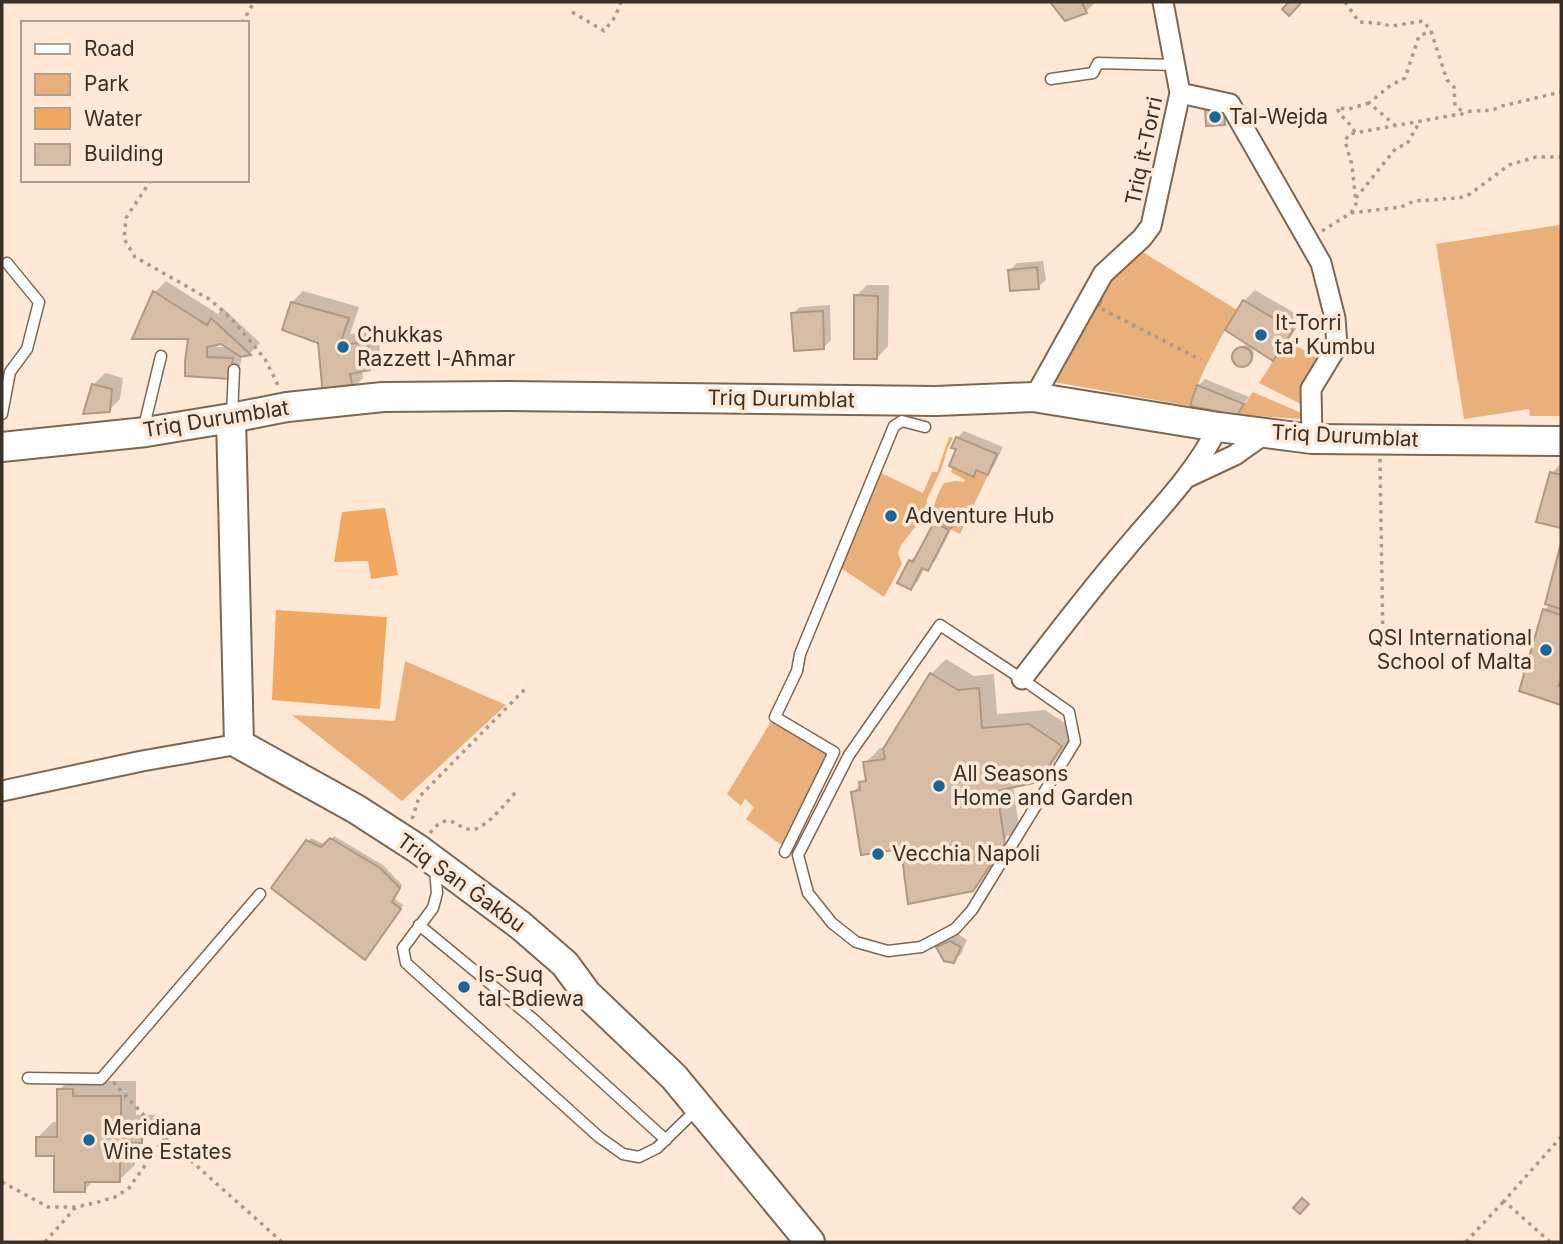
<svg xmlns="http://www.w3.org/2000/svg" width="1563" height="1244" viewBox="0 0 1563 1244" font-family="Inter,sans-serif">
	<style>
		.green { fill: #e9b07b }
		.water { fill: #f1a861 }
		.shadow { fill: #0003; fill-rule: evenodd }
		.building { fill: #d6bca5; stroke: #b19882; stroke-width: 2 }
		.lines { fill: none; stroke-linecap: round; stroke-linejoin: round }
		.lane-casing { stroke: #7e6651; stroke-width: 13 }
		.street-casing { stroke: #7e6651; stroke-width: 23 }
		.secondary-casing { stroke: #7e6651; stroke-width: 32 }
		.path { stroke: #ab9a8b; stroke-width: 3.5; stroke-dasharray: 3.5 5; stroke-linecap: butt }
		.lane { stroke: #fff; stroke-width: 10 }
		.street { stroke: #fff; stroke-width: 19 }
		.secondary { stroke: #fff; stroke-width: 28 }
		.poi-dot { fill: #18679a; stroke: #ffe9d6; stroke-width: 2.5 }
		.labels { text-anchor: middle; stroke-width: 7; stroke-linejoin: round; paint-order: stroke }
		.poi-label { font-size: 21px; fill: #3b3027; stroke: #ffe9d6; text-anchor: start }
		.street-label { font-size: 21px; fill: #3b3027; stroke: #ffe9d6 }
	</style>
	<rect width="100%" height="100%" fill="#ffe9d6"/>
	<!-- green -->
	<path class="green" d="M1559 225 1561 241V416H1530L1529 409 1464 419 1436 244Z
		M1141 251 1237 310C1218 341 1201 372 1190 406L1054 382 1064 368 1108 277Z
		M1287 340 1324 362 1305 406 1259 383Z
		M1253 392 1304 414 1303 419 1237 415Z
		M949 437 953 438 947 450 941 470 927 499 926 510 919 522 901 545 898 553 902 564 884 597 838 566 879 472 923 493 932 472H937Z
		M952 468 973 477 976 470 988 475 960 534 932 519C933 505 937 495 944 483L956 481 964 482 965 480 951 472Z
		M405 661 506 705 402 801 292 715 395 721Z
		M772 720 829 754 784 847 746 819 754 807 745 799 741 806 727 794Z"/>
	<!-- water -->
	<path class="water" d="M385 508 398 575 371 579 368 561 334 562 342 512Z
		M276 610 387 617 380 709 272 700Z"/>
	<!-- shadow -->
	<path class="shadow" d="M1052 2H1096L1086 11 1066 19Z
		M1043 261 1046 280 1038 287 1010 270 1017 263Z
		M166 281 218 314 223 308 260 343 250 353 242 355 240 366 229 377 187 374 190 338 134 337 155 292ZM222 342 230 347H217V343Z
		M867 285H889L888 346 877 358 856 296Z
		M1255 290 1303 318 1284 347 1272 358 1244 301Z
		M303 291 359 307 350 334 379 332 380 358 369 369 362 370 363 378 352 389 292 302Z
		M1102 299 1103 300 1100 306 1096 309Z
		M830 305 831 340 824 347 793 314 800 307Z
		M1244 345 1250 346 1254 352 1253 357 1244 364 1237 363 1234 359 1236 352Z
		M105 373 123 378 120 399 109 410 86 412 94 384Z
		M1205 379 1249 397 1236 413 1198 386Z
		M964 431 1003 447 994 466 987 473 979 469 973 475 958 448 957 438Z
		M1561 463V526L1539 520 1552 473Z
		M942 516 955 522 935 561 928 569 925 567 918 581 911 588 910 561 917 554 935 523Z
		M1561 549V703L1522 690 1544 610 1551 604 1547 602Z
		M946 659 974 676 994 674 997 714 1045 710 1076 730 1052 765 1037 781 1013 786 1019 827 984 876 1011 837 1008 835 980 877H983L972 889 902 847 853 793 867 776 865 763 880 748 886 747 931 674Z
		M334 836 383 865 402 885 394 898 403 905 367 954 273 887 311 838 326 845Z
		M958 934 967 940 961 954 953 961 938 947 945 940Z
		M74 1075 87 1081H136V1115H156V1126L141 1141H135V1165L119 1180H94L84 1191 56 1154 38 1137 53 1122H59V1090Z"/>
	<!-- building -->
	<path class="building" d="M1050 2H1086L1082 3 1087 13 1065 21Z
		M1289 2H1302L1289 16 1282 9Z
		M1224 108 1225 125 1206 126 1205 109Z
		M1037 267 1039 289 1010 291 1008 270Z
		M153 291 207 325 211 318 251 355 241 357 221 344 207 347V357L233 358 230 379 185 376V361L188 339H132Z
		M854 295 878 296 877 359H854Z
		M1243 300 1293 330 1273 361 1225 330Z
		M291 302 349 318 340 344 368 343 370 370 350 374 353 390 323 395 318 343 282 330Z
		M823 311 824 349 794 351 791 313Z
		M1232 357a10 10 0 1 1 20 0a10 10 0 1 1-20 0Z
		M92 384 112 389 110 412 83 414Z
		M1197 385 1244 404 1237 415 1190 406Z
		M956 437 997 454 988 475 976 470 974 477 949 466 956 449 951 448Z
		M1550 472 1561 475V528L1536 522Z
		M934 522 949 530 928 571 922 568 911 590 897 583 909 560 913 562Z
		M1561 543V609L1545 604Z
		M1543 609 1561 615V677L1559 686H1561V705L1519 691Z
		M930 673 958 690 979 688 982 728 1029 724 1062 746 1038 782 997 791 1005 844 973 891 908 904 901 849 861 855 851 792 860 790 859 782 866 781 863 762 885 759 883 749Z
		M330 838 380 868 400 888 392 902 401 909 365 960 271 888 306 840 321 847Z
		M950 941 961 947 954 963 944 961 936 947Z
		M57 1089H73V1096H121V1129H142V1143H120V1182H85V1192H54V1156H36V1137H57Z
		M1302 1198 1309 1204 1300 1214 1293 1208Z"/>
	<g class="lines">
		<!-- lane casing -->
		<g class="lane-casing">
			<path id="lane" d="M1051 79 1093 73 1098 63 1175 65
				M2 414 10 372 27 349 39 302 7 263
				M232 414 234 370
				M146 431V418L161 356
				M940 625 1022 679 1069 712 1075 742 972 910 955 929 921 947 888 951 856 942 832 923 808 893 798 855 849 755Z
				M785 852 834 752 775 717 797 671 800 654 894 426 902 421 925 427
				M435 869 437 893 433 908 403 948 406 963 599 1137 623 1154 639 1157 657 1148 696 1110
				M419 925 532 1018 666 1140
				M28 1078 101 1079 260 894"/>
		</g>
		<!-- street casing -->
		<g class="street-casing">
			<path id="street" d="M1180 93 1230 104 1321 263 1335 318 1337 346 1311 389 1312 439
				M1033 397 1039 389 1103 274 1142 238 1151 226 1180 93 1163 2
				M1188 477 1235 455 1266 433
				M1022 679C1055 636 1088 593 1123 552 1156 512 1195 474 1218 427
				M2 791 142 761 239 744"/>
		</g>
		<!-- secondary casing -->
		<g class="secondary-casing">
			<path id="secondary" d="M231 418 239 744 356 809 418 849 520 925 565 964 587 994 674 1077 810 1242
				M2 447 146 432 231 418 287 407 383 397 504 396 936 401 1033 397 1218 427 1312 439 1561 441"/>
		</g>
		<!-- path -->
		<path class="path" d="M1345 2 1359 22 1377 23 1392 26 1423 21 1431 31 1447 80 1454 87 1455 106 1465 113
			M572 12 604 31 615 17 621 2
			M242 23 254 2
			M1396 126 1369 103 1391 85 1405 78 1419 36 1431 31
			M1355 132C1350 122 1341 118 1337 108L1349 109 1369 103
			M151 180 126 218 124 239 135 257 209 299 231 318 265 359 280 389
			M1356 198 1396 148 1407 144 1420 121
			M1351 213 1356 204 1352 165 1345 141 1349 134 1454 115C1461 116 1464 112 1472 111 1483 110 1492 112 1502 106L1561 92
			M1322 231 1351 213 1401 207 1414 201 1459 198 1470 194 1509 165 1536 157H1561
			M1102 309 1201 360
			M1380 459 1383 644
			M412 819 419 797 528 686
			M430 833C451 806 457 833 475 829 488 826 507 801 517 791
			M113 1082 162 1135 282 1242
			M2 1182 48 1207H76L95 1203 115 1197 129 1188 165 1137
			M45 1242 76 1207
			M1466 1242 1504 1201
			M1550 1242 1504 1201 1561 1137"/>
		<!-- lane -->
		<use href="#lane" class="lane"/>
		<!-- street -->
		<use href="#street" class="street"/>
		<!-- secondary -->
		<use href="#secondary" class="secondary"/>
	</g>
	<!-- markers -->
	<g class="poi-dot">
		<circle cx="1215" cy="117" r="7"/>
		<circle cx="1261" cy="335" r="7"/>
		<circle cx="343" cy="347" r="7"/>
		<circle cx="891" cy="516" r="7"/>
		<circle cx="1546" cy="650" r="7"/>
		<circle cx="939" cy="786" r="7"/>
		<circle cx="878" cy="854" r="7"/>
		<circle cx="464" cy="987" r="7"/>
		<circle cx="89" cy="1140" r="7"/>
	</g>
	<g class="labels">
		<!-- poi labels -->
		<g class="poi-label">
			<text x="1229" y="124">Tal-Wejda</text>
			<text x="1275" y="330">It-Torri<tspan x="1275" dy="24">ta' Kumbu</tspan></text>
			<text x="357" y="342">Chukkas<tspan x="357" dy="24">Razzett l-Aħmar</tspan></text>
			<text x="905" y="523">Adventure Hub</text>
			<text x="1532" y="645" text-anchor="end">QSI International<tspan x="1532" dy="24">School of Malta</tspan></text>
			<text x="953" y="781">All Seasons<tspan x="953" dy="24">Home and Garden</tspan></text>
			<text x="892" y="861">Vecchia Napoli</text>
			<text x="478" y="982">Is-Suq<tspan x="478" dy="24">tal-Bdiewa</tspan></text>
			<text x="103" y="1135">Meridiana<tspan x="103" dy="24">Wine Estates</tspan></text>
		</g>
		<!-- street labels -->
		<g class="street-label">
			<text transform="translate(1144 151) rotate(-78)" y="7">Triq it-Torri</text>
			<text transform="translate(781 399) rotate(1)" y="7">Triq Durumblat</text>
			<text transform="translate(216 419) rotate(-9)" y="7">Triq Durumblat</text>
			<text transform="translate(1345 436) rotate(3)" y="7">Triq Durumblat</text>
			<text transform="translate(461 883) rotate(36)" y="7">Triq San Ġakbu</text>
		</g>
	</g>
	<!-- border -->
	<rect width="1563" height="1244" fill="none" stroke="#3b3027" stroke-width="7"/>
	<!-- legend -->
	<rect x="21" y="21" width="228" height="161" fill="#ffe9d6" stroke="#b19f90" stroke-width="2"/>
	<rect x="35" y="44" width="35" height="10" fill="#ffffff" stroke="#b19f90" stroke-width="2"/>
	<text x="84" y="56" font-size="21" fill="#3b3027">Road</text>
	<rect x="35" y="74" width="35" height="21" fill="#e9b07b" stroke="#b19f90" stroke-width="2"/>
	<text x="84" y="91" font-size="21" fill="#3b3027">Park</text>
	<rect x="35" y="108" width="35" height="21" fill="#f1a861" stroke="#b19f90" stroke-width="2"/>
	<text x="84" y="126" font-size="21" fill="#3b3027">Water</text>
	<rect x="35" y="144" width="35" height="21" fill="#d6bca5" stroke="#b19f90" stroke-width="2"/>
	<text x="84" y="161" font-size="21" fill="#3b3027">Building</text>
</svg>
